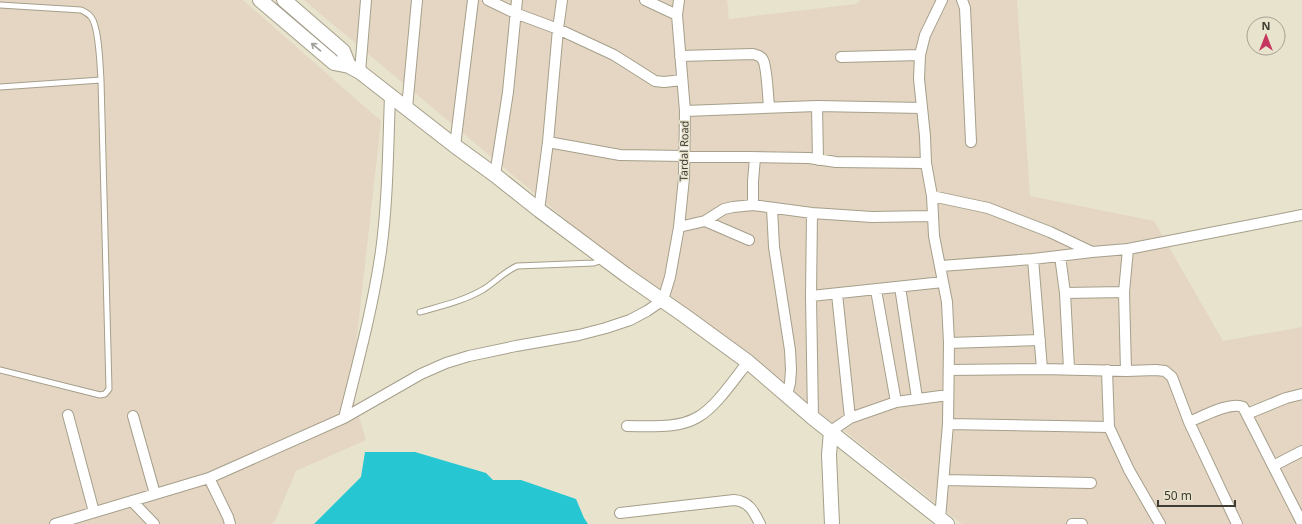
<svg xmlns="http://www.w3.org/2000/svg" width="1302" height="524" viewBox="0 0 1302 524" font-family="'Noto Sans',sans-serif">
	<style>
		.industrial { fill: #e4d6c3 }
		.water { fill: #26c7d2 }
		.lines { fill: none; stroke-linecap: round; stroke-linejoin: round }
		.service-casing { stroke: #a59f8b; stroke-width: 7 }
		.minor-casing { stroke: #a59f8b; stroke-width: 12 }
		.secondary-casing { stroke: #a59f8b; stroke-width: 16 }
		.service { stroke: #fff; stroke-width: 5 }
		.minor { stroke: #fff; stroke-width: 10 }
		.secondary { stroke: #fff; stroke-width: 14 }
		.oneway { stroke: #9f9e9a }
		.labels { text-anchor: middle; stroke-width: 3; stroke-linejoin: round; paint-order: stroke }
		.street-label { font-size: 11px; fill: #3f3c34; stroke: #e8e3cd }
	</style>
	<rect width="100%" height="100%" fill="#e8e3cd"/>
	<!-- industrial -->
	<path class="industrial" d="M0 0H243L381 121 351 390 366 440 296 471 275 521 271 524H0Z
		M304 0H727L729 19 856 4 861 0H1017L1030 196 1154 221 1223 341 1302 327V524H962L847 433 612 258Z"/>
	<!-- water -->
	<path class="water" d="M365 452H415L486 473 493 480H521L576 499 584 518 588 524H314L361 477Z"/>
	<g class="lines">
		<!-- service casing -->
		<g class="service-casing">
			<path id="service" d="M0 5 81 10C85 12 88 13 91 17 99 26 100 66 101 80L109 389 105 394 100 395 0 370
				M0 87 101 80
				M420 312C441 306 464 301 484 289 495 282 504 272 517 266L594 263 602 260"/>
		</g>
		<!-- minor casing -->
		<g class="minor-casing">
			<path id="minor" d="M488 0 515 13 558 29 614 55 655 81 664 82 682 80
				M645 0 677 15
				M962 0 965 8 971 142
				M680 56 753 54C757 55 761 56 763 60 767 67 768 97 769 107
				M841 57 920 55
				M360 72 366 0
				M817 106 818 160
				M407 108 417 0
				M685 111 817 106 922 108
				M548 142 620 155 809 158 836 162 926 163
				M455 146 473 0
				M495 175 508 92 517 0
				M932 196 988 208 1050 232 1092 252
				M753 205V181L755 158
				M772 208 774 247 790 350 791 370 790 383 787 395
				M539 210 548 142 558 29 562 0
				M812 213 811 296 813 418
				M705 221 749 240
				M679 227 705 221 724 209 733 207 753 205 812 213 872 217 932 216
				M1060 256 1065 293 1069 369
				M1033 259 1042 369
				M941 266 1033 259 1092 252 1128 249 1302 215
				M900 287 917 398
				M876 290 896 402
				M1065 293 1124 292
				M837 294 850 418
				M811 296 943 282
				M949 343 1040 340
				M949 370 1042 369 1126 371 1156 370 1165 371 1172 377 1189 422 1237 524
				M1107 370 1109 427 1129 470 1160 524
				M1126 371 1124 292 1128 249
				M1247 414 1286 398 1302 394
				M68 415 94 512
				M133 416 155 494
				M344 418C358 362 373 307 381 251 388 200 388 147 390 96
				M1189 422C1202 417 1230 401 1243 407L1302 523
				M948 424 1109 427
				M627 426C650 426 678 429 698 417 716 407 735 378 748 362
				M831 431 850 418 896 402 948 395
				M1273 466 1302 451
				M209 478 228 517 230 524
				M944 480 1091 483
				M132 501 154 524
				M620 513 734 500C749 501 754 512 760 524
				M940 519 948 424 949 343 947 302 934 236 932 196 926 163 925 136 919 79 920 55 925 35 942 0
				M55 524 209 478 344 418 421 374 446 363 469 356 516 346 579 335 606 328 630 320 647 311 663 300 670 277 679 227 684 178 685 111 677 15 679 0
				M1072 524H1082"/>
		</g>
		<!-- secondary casing -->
		<g class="secondary-casing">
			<path id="secondary" d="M260 0 334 63 349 66 360 72 455 146 495 175 539 210 626 275 685 316 748 362 813 418 947 524
				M284 0 343 51 349 66
				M831 431 829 455 832 524"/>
		</g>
		<!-- service -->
		<use href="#service" class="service"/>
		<!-- minor -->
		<use href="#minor" class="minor"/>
		<!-- secondary -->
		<use href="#secondary" class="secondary"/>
	</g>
	<!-- one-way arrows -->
	<defs><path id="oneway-shaft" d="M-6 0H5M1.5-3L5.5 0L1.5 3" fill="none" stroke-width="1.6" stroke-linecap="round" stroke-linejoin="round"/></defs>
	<use class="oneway" href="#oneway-shaft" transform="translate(316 47) rotate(-140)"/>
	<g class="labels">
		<!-- street labels -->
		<g class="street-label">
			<text transform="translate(684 151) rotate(-89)" y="4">Tardal Road</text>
		</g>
	</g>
	<!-- north arrow -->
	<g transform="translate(1266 36)"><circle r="19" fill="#e8e3cd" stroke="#a4a090"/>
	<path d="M0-3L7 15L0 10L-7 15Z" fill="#c5365f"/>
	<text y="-6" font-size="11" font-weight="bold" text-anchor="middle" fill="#3f3c34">N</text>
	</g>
	<!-- scale -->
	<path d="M1158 500v6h77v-6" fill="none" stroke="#3f3c34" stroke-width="2"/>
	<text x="1164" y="500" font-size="12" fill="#3f3c34" stroke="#e8e3cd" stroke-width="3" paint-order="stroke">50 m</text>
</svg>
